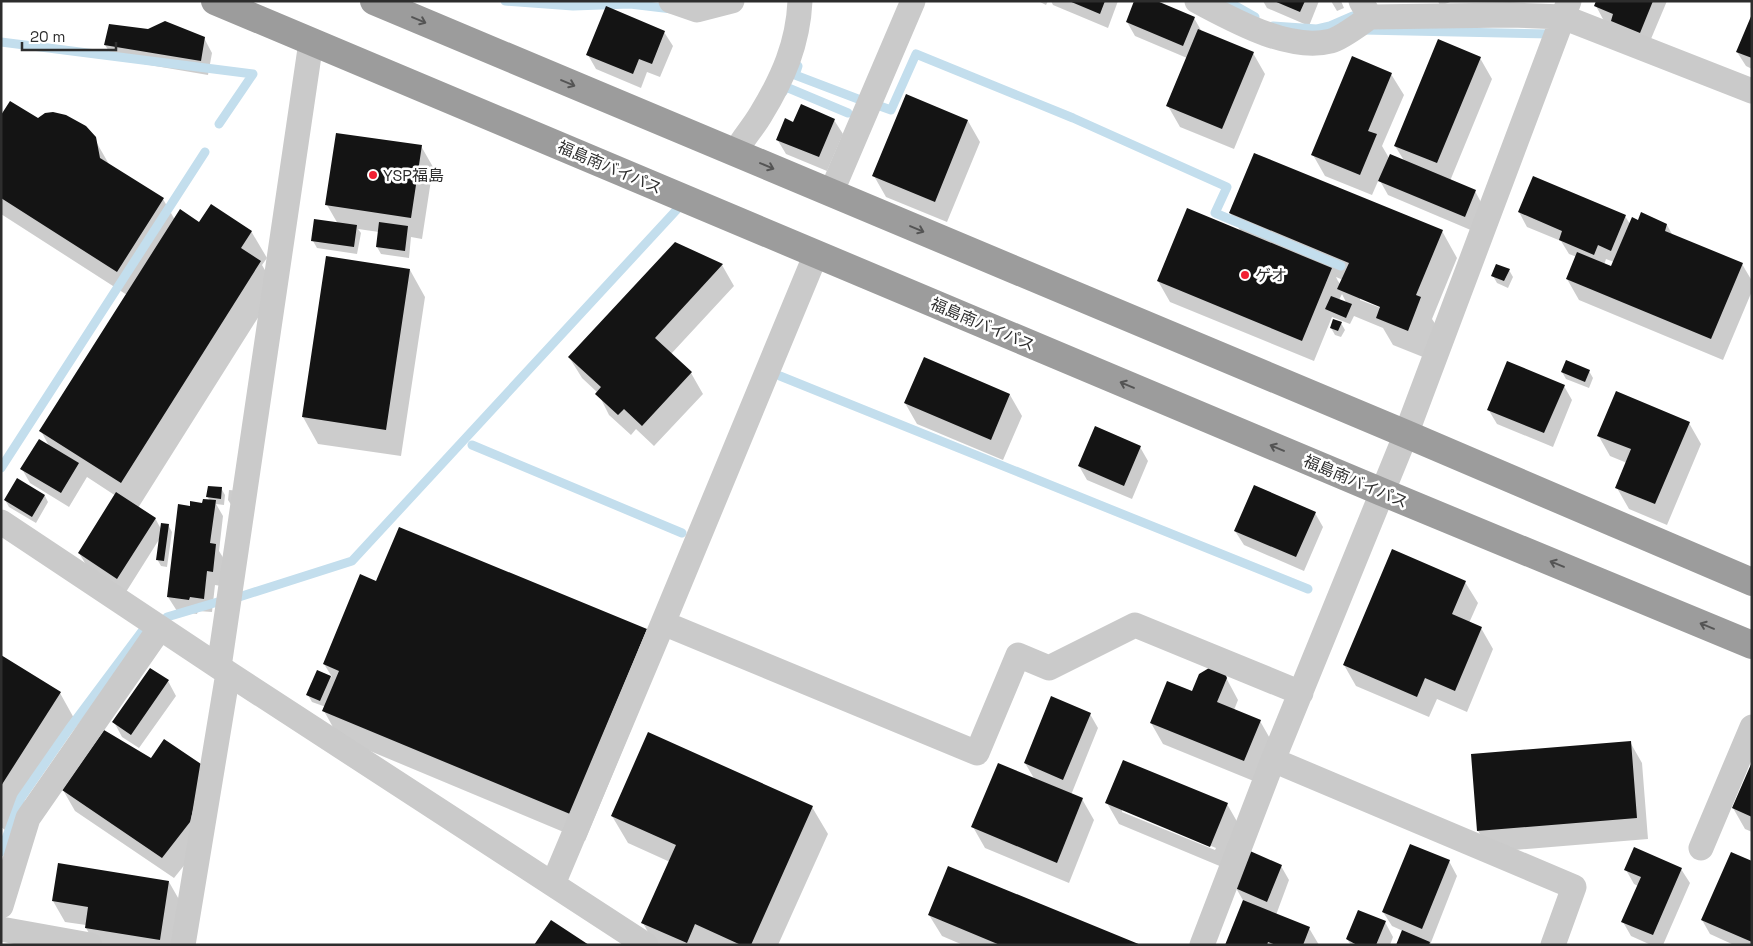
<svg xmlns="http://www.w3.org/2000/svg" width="1753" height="946" viewBox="0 0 1753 946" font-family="'Space Grotesk','Noto Sans JP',sans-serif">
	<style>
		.shadow { fill: #0003; fill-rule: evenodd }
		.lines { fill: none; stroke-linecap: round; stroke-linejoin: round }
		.stream { stroke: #c3deed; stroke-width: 9 }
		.building { fill: #141414 }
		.minor { stroke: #cacaca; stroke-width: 25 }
		.trunk { stroke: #9c9c9c; stroke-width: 28 }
		.oneway { stroke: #545454 }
		.poi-dot { fill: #f22033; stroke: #fff; stroke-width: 2 }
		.labels { text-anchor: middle; stroke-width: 5; stroke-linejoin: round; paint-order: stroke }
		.street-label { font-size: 16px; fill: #2d2d2d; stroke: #fff }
		.poi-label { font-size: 16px; fill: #2d2d2d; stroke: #fff; text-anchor: start }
	</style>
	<rect width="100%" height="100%" fill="#fff"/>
	<!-- shadow -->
	<path class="shadow" d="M1038 1H1048L1046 5Z
		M1051 1H1118L1108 28 1053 5Z
		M1263 1H1319L1309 26 1267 8Z
		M1331 1H1341L1344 8 1337 11Z
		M1438 1H1453L1440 6Z
		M1598 1H1667L1648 46 1604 21 1596 6Z
		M1752 17V69L1746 66 1737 52Z
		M1194 18 1202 32 1253 53 1265 74 1234 149 1180 127 1168 106 1187 58 1135 36 1127 22Z
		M664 32 673 46 660 77 647 72 641 88 596 69 588 55Z
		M204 38 212 53 208 75 114 59 105 45Z
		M1480 58 1492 79 1450 181 1475 191 1483 206 1473 231 1388 195 1379 179 1372 195 1325 176 1313 155 1391 74 1404 95 1382 146 1389 158 1405 162 1395 146Z
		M1 117 38 120 90 131 110 166 163 199 175 220 251 231 267 258 262 265 276 289 138 508 155 518 161 529 168 525 172 532 167 567 161 566 157 559 160 538 126 592 88 568 79 553 116 496 87 477 69 507 30 483 22 469 49 446 41 431 127 295 1 214Z
		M834 120 843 134 827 171 786 154 777 139 794 124Z
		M968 121 980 142 947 222 886 197 874 176Z
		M421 146 433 167 422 239 411 237 409 258 381 254 377 247 379 232 358 229 361 233 357 254 317 248 313 241 338 224 327 205Z
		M1519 212 1625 216 1630 224 1639 222 1667 225 1673 236 1742 264 1752 281V291L1723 360 1579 300 1567 279 1577 257 1569 254 1561 241 1527 227ZM1606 259 1614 262 1612 268 1604 265Z
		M1230 213 1442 231 1457 258 1432 319 1436 325 1423 357 1393 345 1383 328 1354 316 1350 324 1332 317 1314 361 1170 302 1158 281 1241 232ZM1336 277 1343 280 1341 285 1338 281ZM1342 294 1347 304 1339 300ZM1360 297 1386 308V310L1360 300Z
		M722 265 734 286 671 354 691 373 703 394 654 446 636 429 631 435 609 415 598 393 582 378 569 357Z
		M410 270 425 297 401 456 318 444 303 417Z
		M1509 270 1513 277 1508 288 1497 283 1493 276Z
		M1341 323 1345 330 1341 337 1335 335 1331 328Z
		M924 358 1010 395 1022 416 1003 460 917 424 905 403Z
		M1589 371 1593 378 1589 388 1566 379 1562 372Z
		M1564 386 1572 400 1553 447 1497 424 1488 409Z
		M1689 423 1701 444 1667 525 1629 509 1617 488 1627 463 1610 456 1598 435Z
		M1140 447 1148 461 1132 499 1087 480 1079 466Z
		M221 488 225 495 224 505 216 504 223 516 219 551 224 559 221 586 215 585 212 612 198 611 197 614 177 611 168 597 191 507 210 501 207 496Z
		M229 490 242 491 232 506 228 500Z
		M45 496 48 502 36 523 9 507 5 500Z
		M1315 513 1323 527 1304 571 1244 545 1235 531Z
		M1465 582 1478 603 1469 623 1481 628 1493 649 1467 712 1437 699 1429 717 1356 686 1344 665Z
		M377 583 661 657 585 841 339 738 324 711 326 707 312 702 308 695 318 671 332 677 324 664Z
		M1 656 60 693 75 720 5 830 1 827Z
		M1223 672 1238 700 1234 710 1260 721 1272 742 1256 782 1163 744 1151 723Z
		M168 681 176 696 139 748 122 737 114 722Z
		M1090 714 1098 728 1071 795 1082 799 1094 820 1069 883 985 848 973 827 1035 780 1025 763Z
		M1630 742 1642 763 1648 839 1491 852 1478 831Z
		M1752 765V832L1745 829 1733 808Z
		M203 767 202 843 174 878 75 811 63 790Z
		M1107 803 1227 804 1239 825 1222 867 1119 824ZM1122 809 1216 848 1215 850 1122 812Z
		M812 807 828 834 778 945H655L643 923 670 862 628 843 612 816Z
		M1449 861 1457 876 1430 945H1397L1403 931 1392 926 1383 912Z
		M1752 862V945H1734L1710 934 1702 920Z
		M1281 866 1289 880 1276 915 1309 928 1319 945H1227L1244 902 1236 888Z
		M1681 869 1690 883 1663 945H1651L1631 936 1623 922 1638 886 1634 884 1626 870Z
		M169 882 181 903 174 945H96L86 928V925L65 922 53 901Z
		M929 915 1137 945H963L942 936Z
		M1385 922 1393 937 1390 945H1351L1347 939Z"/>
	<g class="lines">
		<!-- stream -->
		<path class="stream" d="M505 1 573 6 630 4 672 9
			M1227 1 1255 17
			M1273 26 1317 29 1330 26 1353 16
			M1363 30 1552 34
			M1 42 253 74 219 124
			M798 66 795 75 858 99
			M783 92 786 87 848 113
			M877 105 891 110 916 54 1073 118 1227 187 1215 213 1341 266
			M780 376 1308 589
			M472 445 682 533
			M1 468 205 152
			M239 597 352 561 682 204
			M167 617 221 601
			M1 852 21 798 69 729 143 630"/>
	</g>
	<!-- building -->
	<path class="building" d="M1069 1H1105L1100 14Z
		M1134 1H1157L1195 17 1183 46 1126 22Z
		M1274 1H1305L1300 12Z
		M1596 1H1653L1640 33 1611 21 1613 14 1594 6Z
		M606 6 665 31 652 64 639 59 633 74 586 55Z
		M1752 14V58L1736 52Z
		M165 21 205 37 201 61 104 45 109 24 148 29Z
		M1198 29 1254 52 1222 129 1166 106Z
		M1438 39 1481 57 1437 163 1394 146Z
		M1352 56 1392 73 1368 131 1377 134 1360 175 1311 155Z
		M906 94 968 120 935 202 872 176Z
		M10 101 38 118 45 113 53 112 66 115 86 126 96 137 100 158 164 198 117 272 1 198V115Z
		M801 104 835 119 819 157 776 140 785 118 793 122Z
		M336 133 422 145 411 218 325 205Z
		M1254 153 1443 230 1416 295 1421 297 1408 331 1376 318 1380 307 1337 289 1349 263 1229 213Z
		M1390 154 1476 190 1465 217 1378 181Z
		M1533 176 1626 215 1611 251 1598 245 1594 255 1559 240 1562 231 1518 212Z
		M211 204 252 231 241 248 261 261 121 483 39 431 180 209 199 222Z
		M1187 208 1332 268 1302 341 1157 281Z
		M1641 212 1667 224 1665 231 1743 263 1711 339 1566 279 1577 252 1611 266 1632 217 1638 220Z
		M314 219 357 225 354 247 311 241Z
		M379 222 408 226 405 251 376 247Z
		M675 242 723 264 655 338 692 372 642 426 624 409 618 415 595 394 601 387 568 357Z
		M326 256 410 269 386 430 302 417Z
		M1496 264 1510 269 1504 281 1491 276Z
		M1331 296 1352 304 1346 318 1325 309Z
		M1333 319 1342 322 1338 331 1330 328Z
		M924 357 1010 394 991 440 904 403Z
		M1566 360 1590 370 1585 382 1561 372Z
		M1507 361 1565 385 1544 433 1487 410Z
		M1616 391 1690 422 1655 504 1615 488 1631 449 1597 436Z
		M1095 426 1141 446 1124 486 1078 466Z
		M39 439 79 463 61 493 20 469Z
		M17 478 45 495 32 517 4 500Z
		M1254 485 1316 512 1296 557 1234 531Z
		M208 486 222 487 221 499 206 497Z
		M116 492 156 518 117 579 78 553Z
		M203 499 216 500 210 543 216 544 213 572 207 571 204 599 190 597 189 600 167 597 178 504 190 506V501L202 503Z
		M161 523 169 524 164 561 156 560Z
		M399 527 647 629 570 814 322 711 339 671 323 664 360 574 376 581Z
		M1392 549 1466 581 1452 614 1482 627 1455 691 1425 678 1417 697 1343 665Z
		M1 655 61 692 1 786Z
		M150 668 169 680 131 735 112 722Z
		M1209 668 1224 671 1227 678 1217 702 1261 720 1244 761 1150 723 1167 681 1192 691 1199 674Z
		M317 670 331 676 320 701 306 695Z
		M1051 696 1091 713 1063 780 1024 763Z
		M104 730 151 758 164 739 204 766 190 822 162 858 62 790Z
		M648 732 813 806 751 945H741L695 924 687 943 641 923 676 845 611 816Z
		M1631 741 1637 818 1477 831 1471 754Z
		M1123 760 1228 803 1210 847 1105 803Z
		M1752 762V817L1732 808Z
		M998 763 1083 798 1057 863 971 827Z
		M1410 844 1450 860 1422 929 1382 912Z
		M1634 847 1682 868 1653 935 1621 922 1641 877 1624 870Z
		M1250 851 1282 865 1267 902 1235 888Z
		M1731 852 1752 861V942L1701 920Z
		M58 863 169 881 160 940 85 928 88 907 52 901Z
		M948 866 1141 945H1000L928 915Z
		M1243 900 1310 927 1303 945H1276L1268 942 1267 945H1225Z
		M1358 910 1386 921 1376 945H1357L1346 939Z
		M551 920 589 945H534Z
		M1402 930 1430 942 1429 945H1396Z"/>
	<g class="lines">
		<!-- minor -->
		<path class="minor" d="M671 1 697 10 732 1
			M1197 1C1233 20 1289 52 1331 41 1342 38 1360 24 1370 17
			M1361 1 1370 17 1510 15 1563 17 1752 91
			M735 153C742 139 753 128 761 114 783 78 798 44 800 1
			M831 193 913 1
			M1 522 228 673 646 945
			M663 623 816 254
			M219 667 311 42
			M1273 760 1574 887 1553 945
			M1701 848 1752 727
			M553 884 663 623 977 753 1018 655 1049 668 1135 625 1301 693
			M1 906 28 818 160 628
			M1 929 90 945
			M183 945 228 673
			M1202 945 1273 760 1406 434 1569 1"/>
		<!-- trunk -->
		<path class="trunk" d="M215 1 1382 492 1752 645
			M374 1 1406 434 1752 582"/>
	</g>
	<!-- one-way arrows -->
	<defs><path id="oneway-shaft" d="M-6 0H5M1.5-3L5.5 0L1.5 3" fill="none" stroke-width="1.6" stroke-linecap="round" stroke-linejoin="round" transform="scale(1.25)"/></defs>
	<g class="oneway">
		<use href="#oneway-shaft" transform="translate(419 20) rotate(23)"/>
		<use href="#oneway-shaft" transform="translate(568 83) rotate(23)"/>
		<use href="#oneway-shaft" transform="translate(767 166) rotate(23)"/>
		<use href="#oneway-shaft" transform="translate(917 229) rotate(23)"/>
		<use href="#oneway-shaft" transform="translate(1127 385) rotate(-157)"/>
		<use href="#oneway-shaft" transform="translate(1277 448) rotate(-157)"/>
		<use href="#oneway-shaft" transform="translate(1557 564) rotate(-158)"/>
		<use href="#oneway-shaft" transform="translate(1707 626) rotate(-158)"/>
	</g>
	<!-- markers -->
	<g class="poi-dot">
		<circle cx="373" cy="175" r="5"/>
		<circle cx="1245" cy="275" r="5"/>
	</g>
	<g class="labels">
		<!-- street labels -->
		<g class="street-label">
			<text transform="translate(610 167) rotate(23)" y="6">福島南バイパス</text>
			<text transform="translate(983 324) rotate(23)" y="6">福島南バイパス</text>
			<text transform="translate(1356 481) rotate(23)" y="6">福島南バイパス</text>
		</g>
		<!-- poi labels -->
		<g class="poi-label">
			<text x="383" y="181">YSP福島</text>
			<text x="1255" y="281">ゲオ</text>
		</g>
	</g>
	<!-- border -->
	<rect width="1753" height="946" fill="none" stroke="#2d2d2d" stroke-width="5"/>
	<!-- scale -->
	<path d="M22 42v8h94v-8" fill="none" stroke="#2d2d2d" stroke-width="2.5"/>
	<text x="30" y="42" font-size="15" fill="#2d2d2d" stroke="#ffffff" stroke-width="4" paint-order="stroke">20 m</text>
</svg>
